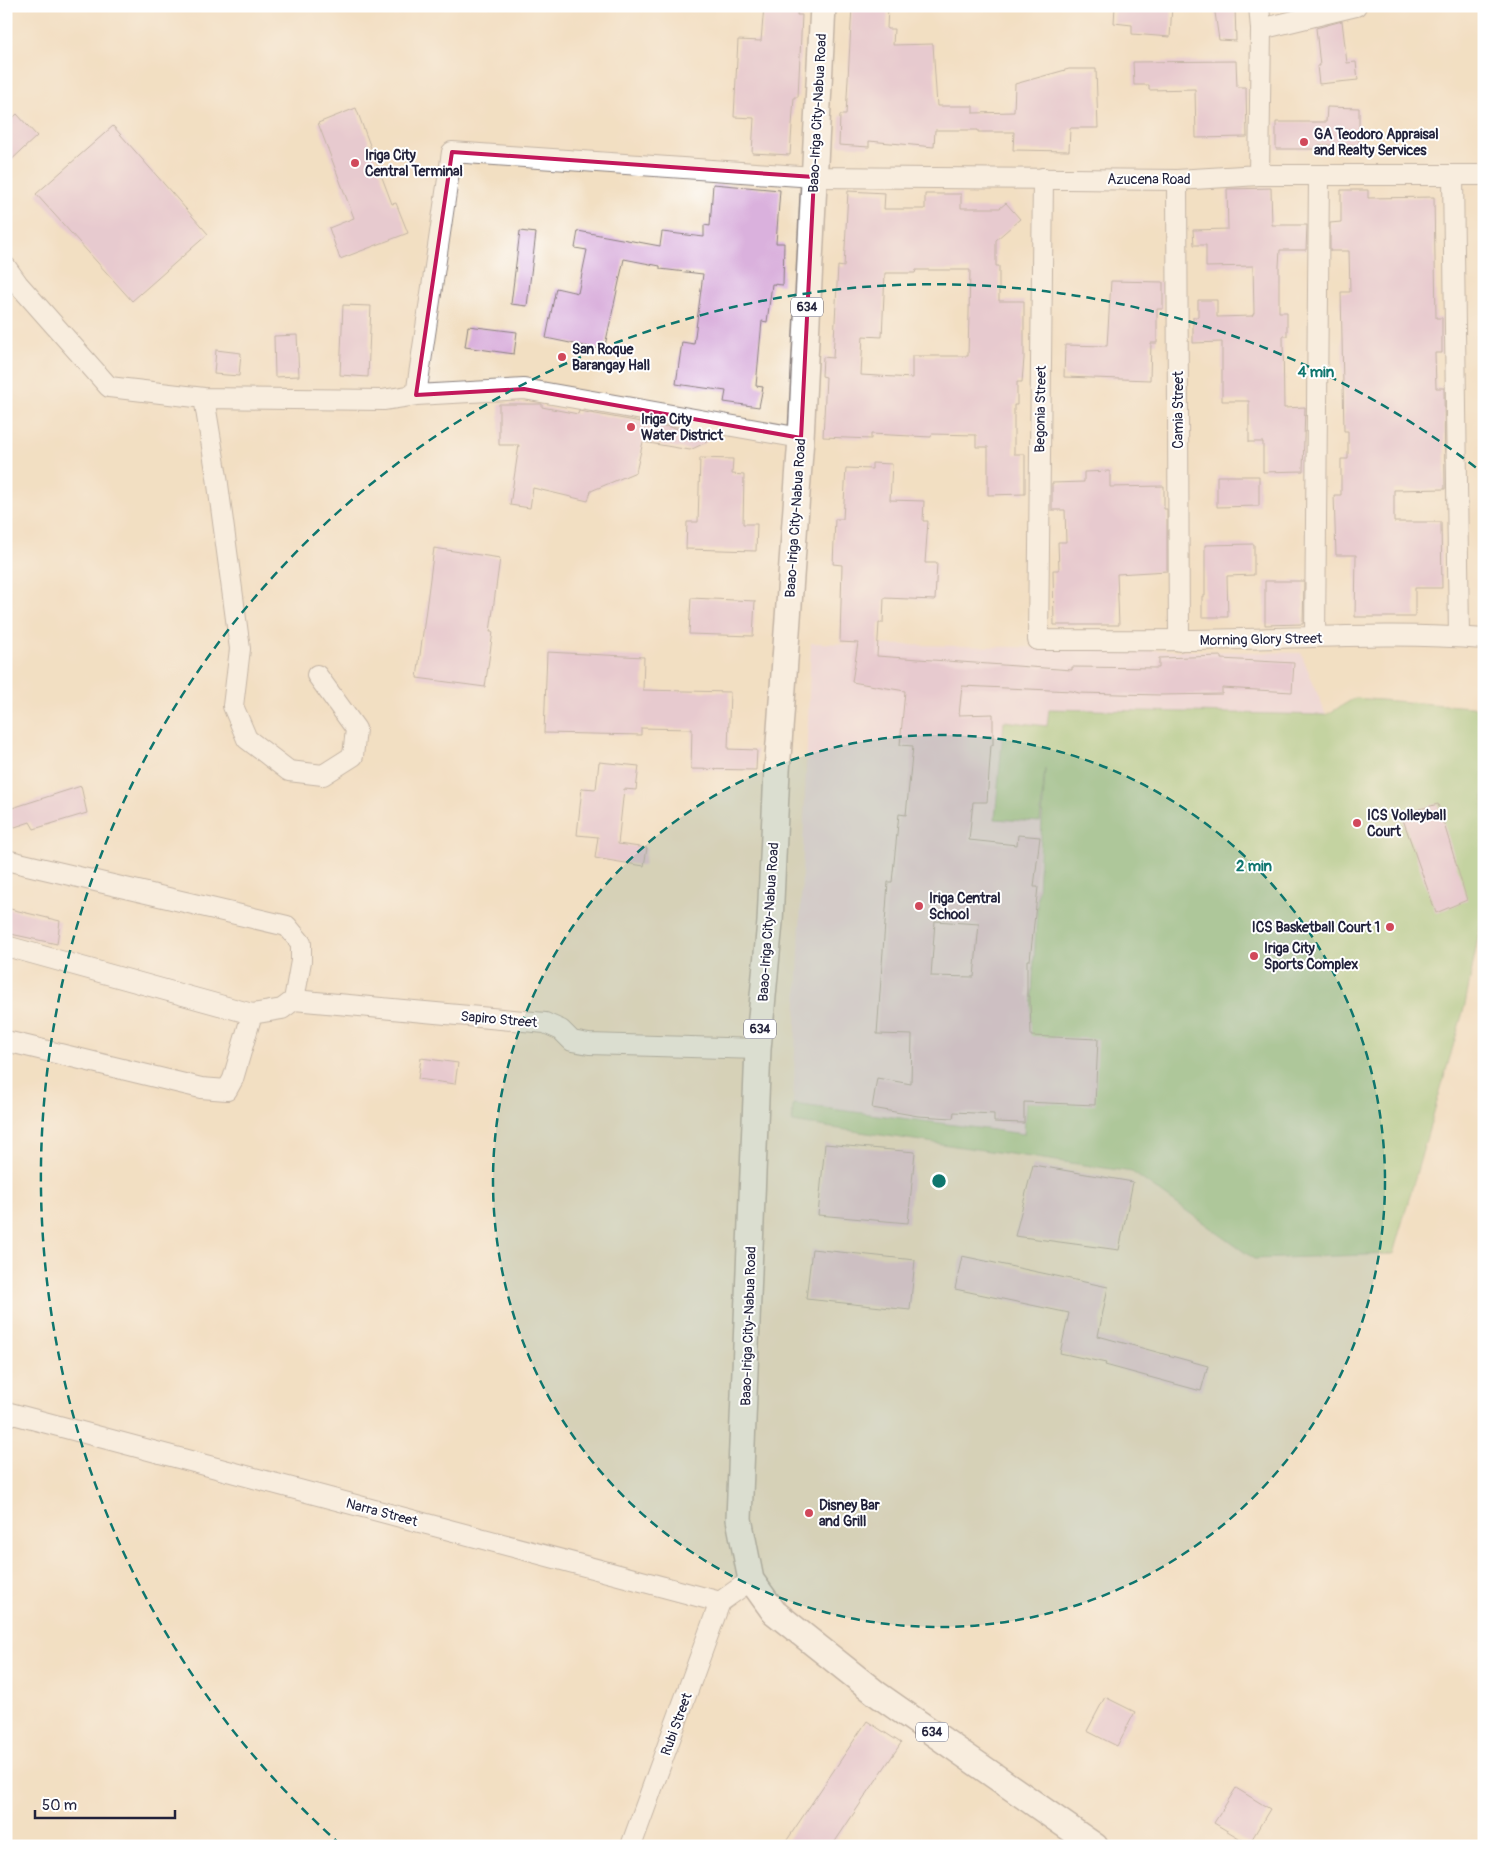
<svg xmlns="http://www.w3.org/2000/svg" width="1490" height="1852" viewBox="0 0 1490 1852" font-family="Pangolin,sans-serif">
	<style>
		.built { fill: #ebd1ec }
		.green { fill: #8dc578; stroke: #58745a }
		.building { fill: #dab1dd; fill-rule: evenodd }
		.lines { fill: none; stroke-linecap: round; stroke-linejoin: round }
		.minor-casing { stroke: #8a807e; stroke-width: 22 }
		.major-casing { stroke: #8a807e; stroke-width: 28 }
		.minor { stroke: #fff; stroke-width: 20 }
		.major { stroke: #fff; stroke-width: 25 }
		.marked { fill: none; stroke: #c2185b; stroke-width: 4; stroke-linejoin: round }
		.ring { fill: none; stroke: #0f766e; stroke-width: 2.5; stroke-dasharray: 9 6 }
		.poi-dot { fill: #d1495b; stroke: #fff; stroke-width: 2 }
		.labels { text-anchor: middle; stroke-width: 4; stroke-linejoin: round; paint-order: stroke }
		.shield { fill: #fff; stroke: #646476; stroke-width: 1 }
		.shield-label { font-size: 12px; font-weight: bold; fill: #22223b }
		.street-label { font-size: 14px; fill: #22223b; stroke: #fff }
		.poi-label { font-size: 14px; font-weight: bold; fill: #22223b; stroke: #fff; text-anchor: start }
		.centre { fill: #0f766e; stroke: #fff; stroke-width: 2.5 }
		.ring-label { font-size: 15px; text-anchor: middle; font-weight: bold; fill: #0f766e; stroke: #fff; stroke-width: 4; stroke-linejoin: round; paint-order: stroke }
	</style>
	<rect width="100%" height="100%" fill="#fff"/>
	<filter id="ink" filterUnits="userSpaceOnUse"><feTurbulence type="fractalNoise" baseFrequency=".02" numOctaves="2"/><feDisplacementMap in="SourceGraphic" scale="10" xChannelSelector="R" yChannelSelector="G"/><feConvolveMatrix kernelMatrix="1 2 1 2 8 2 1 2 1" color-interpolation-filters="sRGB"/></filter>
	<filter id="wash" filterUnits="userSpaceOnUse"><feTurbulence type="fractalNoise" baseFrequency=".0096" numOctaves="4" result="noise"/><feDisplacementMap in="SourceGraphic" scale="20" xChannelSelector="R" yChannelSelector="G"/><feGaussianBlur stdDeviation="1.12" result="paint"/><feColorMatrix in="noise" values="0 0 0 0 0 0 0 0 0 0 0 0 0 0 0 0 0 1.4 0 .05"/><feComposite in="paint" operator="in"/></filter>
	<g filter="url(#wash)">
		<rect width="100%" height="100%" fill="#f2dfc2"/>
		<!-- built -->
		<path class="built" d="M811 643 1301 653 1326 715 1049 709 1024 1135 793 1104Z"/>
		<!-- green -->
		<path class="green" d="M1355 698 1484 708V907L1465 1005 1393 1254 1254 1259 1132 1172 792 1122 793 1104 1024 1134 1045 768 1040 822 995 819 1004 721 1047 726 1049 709 1326 715Z"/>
		<g id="blocks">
			<!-- building -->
			<path class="building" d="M764 6H798L797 15H802L798 97H794L790 155 752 153 754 118 734 117 738 40 761 41Z
				M852 6H888L887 29H894L893 45 933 44 937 106H973V113L1014 112 1015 84 1069 69H1096L1098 128H1070L1069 151 1013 150 1014 132H978V130H935L934 147 869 141V147L839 145 840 115H846Z
				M1115 6H1172L1170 37 1132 34V25L1114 23Z
				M1214 6H1235L1236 41 1219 40Z
				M1342 21 1347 63 1356 62 1358 80 1319 84 1317 66H1320L1316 28Z
				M1236 61 1237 87H1246L1247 137 1196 138 1195 89 1149 90V85H1134L1133 62Z
				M1327 107 1359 108V145H1319V149H1276V122H1326Z
				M356 108 392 204 396 203 408 233 340 259 329 228 354 218 318 123Z
				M17 114 37 136 6 165V124Z
				M113 126 208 234 132 301 36 194Z
				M713 184 780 190 776 243H784L783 285 772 284 767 322 762 321 756 386 763 387 759 407 724 402 726 391 676 384 682 342 694 344 703 274 660 269V266L624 259 604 350 546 338 556 288 578 293 587 250 575 248 578 231 660 246 662 232 704 237V225L710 226Z
				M1271 188 1272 225H1307L1306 250H1280L1279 266V312H1287V336H1283L1284 408 1305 407 1303 471 1263 472V442H1249V401H1222V342L1193 343V317H1198V300H1217V317L1252 316 1254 313 1253 266 1206 267V245H1194L1193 230 1228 229 1227 189Z
				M1341 190H1368V198L1434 197 1436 318H1442V353H1435L1436 388H1444L1445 489 1394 490V522H1441L1442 588H1415V617H1355L1356 555H1336L1334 495H1341V459H1348V431H1344L1341 292H1350L1349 251H1330V223L1341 222Z
				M848 191 885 193 884 209H925V194H961V208H1000L1006 203 1020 219 996 240V266H999V301H1024V358L1022 382H1017V405H1014V454H1025V494L988 495V447H976V435L932 434 931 437 871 434V439L823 437 826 377 822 376 823 357 833 358 838 266 844 267ZM916 270H970L968 356H912V378L861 375 863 336 882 337 885 273H915Z
				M520 231 536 233 527 306 511 304Z
				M1111 281 1163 282V309H1157V343H1151L1150 380 1064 377 1065 345 1107 346Z
				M343 305 371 306 368 377 340 375Z
				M468 326 517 332 514 354 465 347Z
				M297 335 299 376 275 377 274 336Z
				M216 350 241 353 239 376 214 374Z
				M499 404H542V407L578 414 579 411 708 434 707 442 690 450 643 442 636 472 591 491 588 501 533 488 530 508 510 505 519 445H499Z
				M700 458 733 459 732 474 744 475 743 524H757L756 551 686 549 687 522H698Z
				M872 463 892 464 890 500 924 501 923 521H928L925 563H937L935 600 884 598 883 623H879L877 656 1072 670V667L1159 668V658L1221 656V659L1294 663 1292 692 1222 688V694L1160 695 1079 693 1072 691 962 686 959 715 993 714V745H991L987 802H973L969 840 1017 845 1018 835 1040 837 1034 887H1038L1030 960H1027V996H1030L1031 1036 1098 1039 1095 1105 1024 1102V1123L994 1122V1114L954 1112 953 1118 918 1116 872 1108 877 1078 911 1084 912 1035 877 1034 888 882H892L899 814 906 815 913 746 900 745 905 691 852 682 858 643 840 642 842 565 833 564 835 519H843L846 468 872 469ZM935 921 979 924 974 977 931 976Z
				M1110 471V487L1164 486V509H1167V571L1117 574 1119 625H1054L1053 570H1059L1058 542H1066L1065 510H1052V483L1084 482V472Z
				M1217 476H1259V506L1217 507Z
				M1254 544V575L1227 576 1228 617H1202V596H1205V545Z
				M434 548 500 558 490 632H493L485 687 417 678Z
				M1265 581H1304L1303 624 1265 625Z
				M691 598 755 601 753 636 689 634Z
				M547 652 644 657 643 690 730 692 728 749 757 750 756 770 691 769 692 729 641 728V735L544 733Z
				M599 762 639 766 636 790 624 789 618 844 647 848 644 866 595 858 598 837 577 835 582 788 596 789Z
				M81 786 87 813 34 829 30 822 6 830V810Z
				M1438 804 1467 900 1436 913 1401 814Z
				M6 908 60 921 57 944 6 933Z
				M421 1058 458 1063 455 1084 418 1079Z
				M825 1144 915 1152 908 1223 818 1215Z
				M1033 1165 1133 1182 1119 1250 1015 1236Z
				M812 1249 915 1260 910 1310 806 1299Z
				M962 1256 1108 1287 1098 1336 1208 1366 1201 1391 1105 1365 1106 1363 1060 1353 1069 1313 955 1289Z
				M1105 1697 1135 1712 1117 1746 1087 1731Z
				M867 1721 901 1743 832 1846H783Z
				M1236 1788 1270 1809 1249 1844 1214 1823Z"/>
		</g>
	</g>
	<g filter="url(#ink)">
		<use href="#blocks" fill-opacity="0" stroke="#8a807e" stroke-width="1"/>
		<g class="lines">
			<!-- minor casing -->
			<g class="minor-casing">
				<path id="minor" d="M1261 29 1356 6
					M1259 175 1261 29 1259 6
					M1453 175 1459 637
					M1043 178 1038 640C1106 640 1174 641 1242 639 1322 637 1404 632 1484 639
					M1177 180 1179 641
					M6 267 18 284 109 387 204 398 383 400 416 395 524 389 801 438
					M416 395 452 152 814 177 1177 180 1259 175H1484
					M204 398 217 477 240 649 233 706 247 739 289 771 323 775 353 756 356 729 317 675
					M1315 637 1319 176
					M6 860 287 926 301 943V961L294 1000 282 1009 252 1014 6 946
					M294 1000 545 1023 561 1030 572 1041 589 1044 758 1049
					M6 1041 201 1088 227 1090 233 1079 252 1014
					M6 1412 720 1602 751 1580
					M631 1846 720 1602"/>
			</g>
			<!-- major casing -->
			<g class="major-casing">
				<path id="major" d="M823 6 801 438 777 771 770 922 758 1049 739 1519 751 1580 774 1612 877 1694 1095 1846"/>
			</g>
			<!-- minor -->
			<use href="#minor" class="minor"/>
			<!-- major -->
			<use href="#major" class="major"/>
		</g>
	</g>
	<!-- marked area -->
	<path d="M0 0H1490V1852H0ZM452 152 814 177 801 438 524 389 416 395Z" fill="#f2dfc2" fill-opacity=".55" fill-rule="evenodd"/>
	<path class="marked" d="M452 152 814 177 801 438 524 389 416 395Z"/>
	<!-- distance rings -->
	<circle cx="939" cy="1181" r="446" fill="#0f766e" fill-opacity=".12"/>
	<g class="ring">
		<circle cx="939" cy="1181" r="446"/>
		<path d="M341 1845A893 893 0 0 1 1483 473"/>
	</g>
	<!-- markers -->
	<g class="poi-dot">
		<circle cx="1304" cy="142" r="5"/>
		<circle cx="355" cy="163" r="5"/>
		<circle cx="562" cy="357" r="5"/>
		<circle cx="631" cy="427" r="5"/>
		<circle cx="1357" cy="823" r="5"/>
		<circle cx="919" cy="906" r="5"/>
		<circle cx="1390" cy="927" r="5"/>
		<circle cx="1254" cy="956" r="5"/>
		<circle cx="809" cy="1513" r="5"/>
	</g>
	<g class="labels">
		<!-- shield labels -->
		<g class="shield">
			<rect x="791" y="297.5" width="32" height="19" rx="4"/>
			<rect x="744" y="1019.5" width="32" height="19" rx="4"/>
			<rect x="916" y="1722.5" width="32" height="19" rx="4"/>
		</g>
		<g class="shield-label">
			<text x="807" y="311">634</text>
			<text x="760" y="1033">634</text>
			<text x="932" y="1736">634</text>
		</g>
		<!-- street labels -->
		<g class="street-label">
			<text transform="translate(817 113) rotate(-87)" y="5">Baao-Iriga City-Nabua Road</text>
			<text x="1149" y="184">Azucena Road</text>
			<text transform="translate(1040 409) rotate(-89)" y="5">Begonia Street</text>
			<text transform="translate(1178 410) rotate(-90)" y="5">Camia Street</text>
			<text transform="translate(795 518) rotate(-86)" y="5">Baao-Iriga City-Nabua Road</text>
			<text transform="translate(1261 639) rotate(-1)" y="5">Morning Glory Street</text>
			<text transform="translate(768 922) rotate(-86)" y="5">Baao-Iriga City-Nabua Road</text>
			<text transform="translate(499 1019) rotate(5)" y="5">Sapiro Street</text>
			<text transform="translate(748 1326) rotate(-88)" y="5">Baao-Iriga City-Nabua Road</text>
			<text transform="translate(382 1512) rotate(15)" y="5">Narra Street</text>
			<text transform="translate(676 1724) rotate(-70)" y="5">Rubi Street</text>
		</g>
		<!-- poi labels -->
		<g class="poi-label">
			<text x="1314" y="139">GA Teodoro Appraisal<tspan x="1314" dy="16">and Realty Services</tspan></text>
			<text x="365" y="160">Iriga City<tspan x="365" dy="16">Central Terminal</tspan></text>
			<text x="572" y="354">San Roque<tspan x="572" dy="16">Barangay Hall</tspan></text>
			<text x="641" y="424">Iriga City<tspan x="641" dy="16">Water District</tspan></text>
			<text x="1367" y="820">ICS Volleyball<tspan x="1367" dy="16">Court</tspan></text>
			<text x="929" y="903">Iriga Central<tspan x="929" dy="16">School</tspan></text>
			<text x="1380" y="932" text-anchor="end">ICS Basketball Court 1</text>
			<text x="1264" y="953">Iriga City<tspan x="1264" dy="16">Sports Complex</tspan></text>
			<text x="819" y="1510">Disney Bar<tspan x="819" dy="16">and Grill</tspan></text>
		</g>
	</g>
	<circle cx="939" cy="1181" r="8" class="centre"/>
	<g class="ring-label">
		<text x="1316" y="377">4 min</text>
		<text x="1254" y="871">2 min</text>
	</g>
	<!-- margin -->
	<rect width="1490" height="1852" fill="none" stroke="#fff" stroke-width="25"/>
	<!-- scale -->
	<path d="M35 1810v8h140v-8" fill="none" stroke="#22223b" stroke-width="2.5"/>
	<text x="42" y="1810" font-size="15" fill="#22223b" stroke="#ffffff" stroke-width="4" paint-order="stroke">50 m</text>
</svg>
